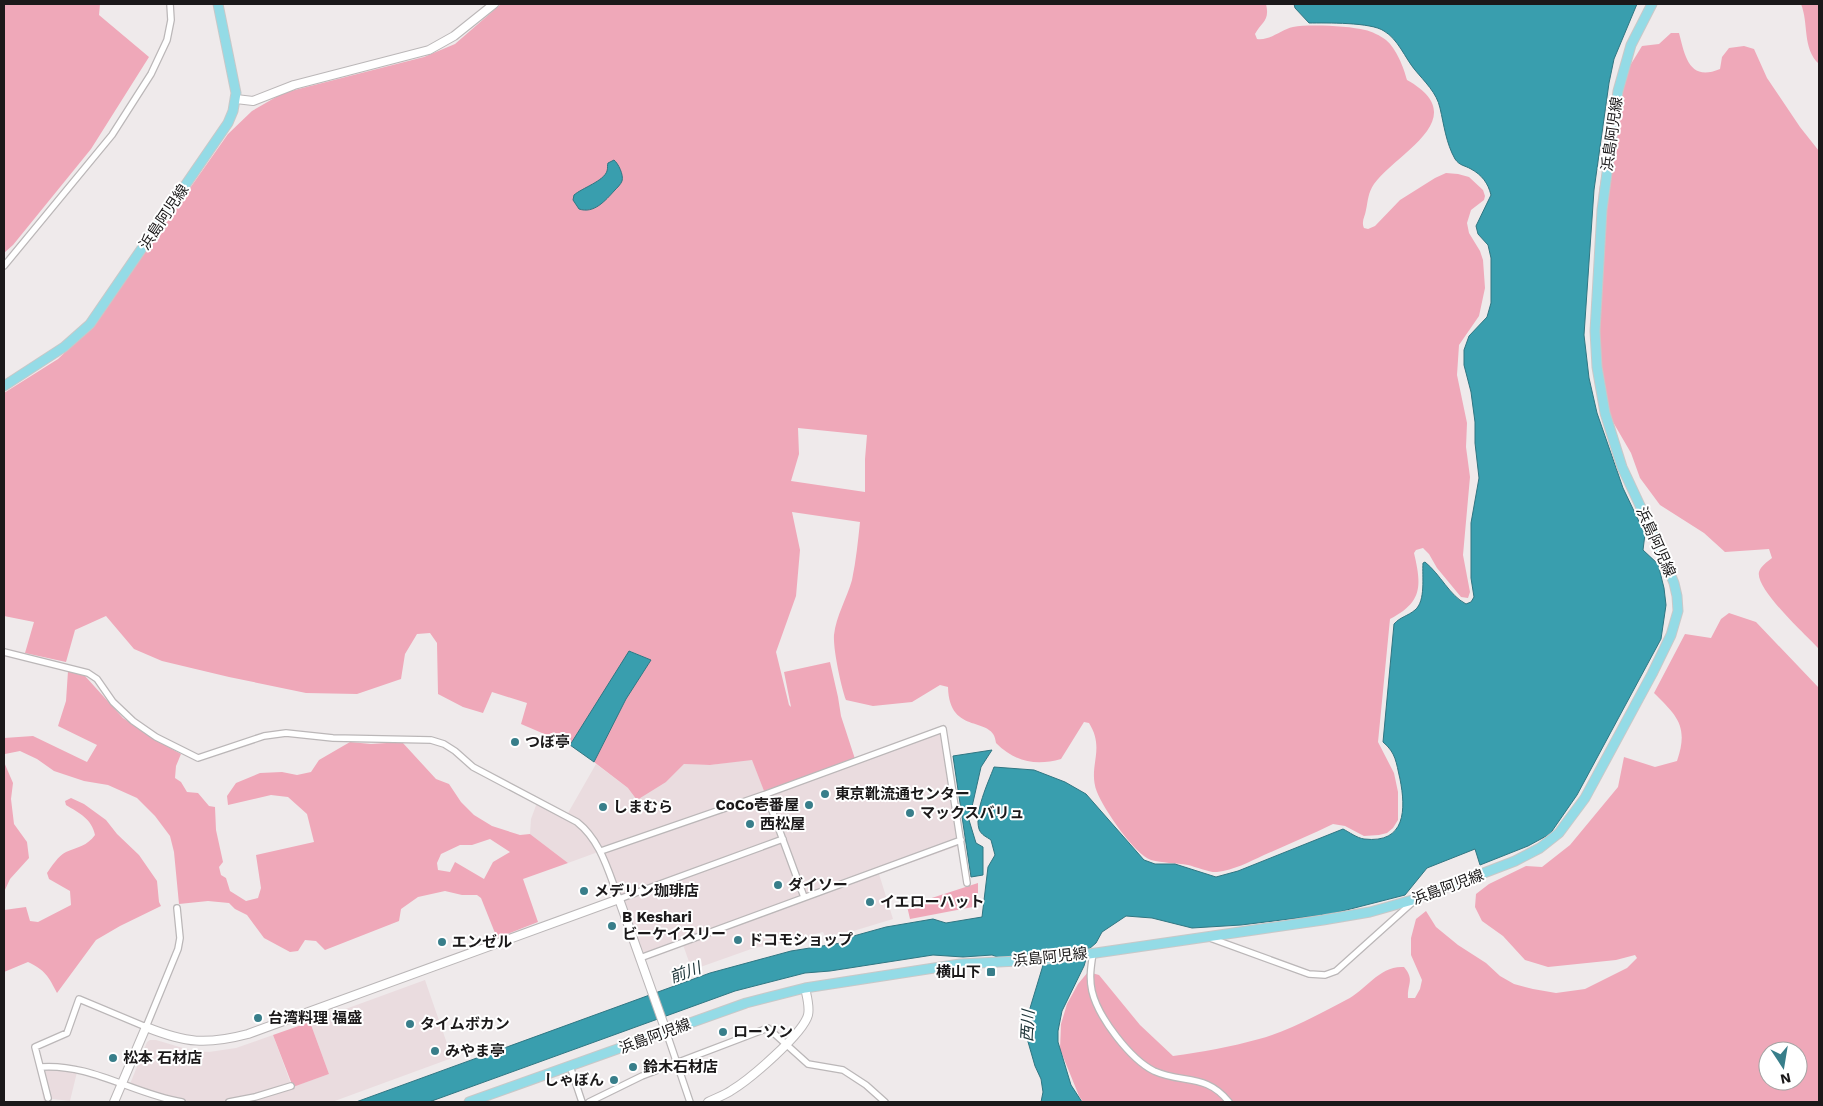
<svg xmlns="http://www.w3.org/2000/svg" width="1823" height="1106" viewBox="0 0 1823 1106" font-family="'Work Sans','Noto Sans JP',sans-serif">
	<style>
		.built { fill: #eadcdf }
		.green { fill: #efa8b9; fill-rule: evenodd }
		.water { fill: #399eae; stroke: #307682 }
		.lines { fill: none; stroke-linecap: round; stroke-linejoin: round }
		.minor-casing { stroke: #bbb7b8; stroke-width: 8 }
		.tertiary-casing { stroke: #bbb7b8; stroke-width: 10 }
		.primary-casing { stroke: #c8c8c8; stroke-width: 11 }
		.minor { stroke: #fff; stroke-width: 5.5 }
		.tertiary { stroke: #fff; stroke-width: 8 }
		.primary { stroke: #94dbe6; stroke-width: 9 }
		.poi-dot { fill: #387e8a; stroke: #fff; stroke-width: 2 }
		.labels { text-anchor: middle; stroke-width: 4; stroke-linejoin: round; paint-order: stroke }
		.street-label { font-size: 15px; fill: #1b191a; stroke: #fff }
		.poi-label { font-size: 15px; font-weight: bold; fill: #1b191a; stroke: #fff; text-anchor: start }
		.water-label { font-size: 16px; font-style: italic; fill: #22393d; stroke: #fff }
	</style>
	<rect width="100%" height="100%" fill="#efeaeb"/>
	<!-- built -->
	<path class="built" d="M942 730 958 846 879 874 893 919 850 932 825 936 823 932 811 935V938L754 948 692 970 683 945 636 962 598 852 568 863 530 834 531 819 538 800 568 813 596 764 628 788 666 782 684 764 711 765 752 759 764 791Z
		M425 980 452 1058 332 1102H254L252 1098 227 1102H184L130 1084 147 1042 150 1040H156L193 1051 209 1052 236 1048 273 1035 292 1087 329 1074 310 1022Z
		M56 1069 77 1072 70 1101 53 1099 44 1102 38 1072Z"/>
	<!-- green -->
	<path class="green" d="M4 4H100L99 15 149 57 91 149 13 245 4 253Z
		M501 4H1266C1270 21 1262 21 1255 34L1257 39C1270 41 1280 30 1293 27 1309 24 1349 26 1365 30 1371 31 1381 36 1386 40 1396 48 1404 68 1407 80 1475 118 1396 153 1374 184 1368 193 1368 200 1366 210 1365 217 1361 221 1364 228L1368 229 1375 226 1400 200 1435 178 1446 173 1458 174 1469 177 1483 190 1485 196 1484 200 1471 210 1467 223 1469 233 1480 251 1483 260 1485 288 1479 316 1459 345 1457 375 1467 423 1466 447 1470 477 1463 555 1470 592 1468 598 1461 597 1437 568 1429 554 1423 548 1416 550 1414 553C1422 587 1422 602 1390 619L1378 742 1394 773 1398 792V820L1393 828 1387 833 1379 835 1364 836 1345 826 1333 824C1310 835 1287 845 1264 855 1249 862 1234 870 1217 872 1211 873 1196 867 1188 865 1176 863 1162 863 1151 860 1135 855 1103 808 1097 792 1087 766 1106 750 1089 723L1084 722 1061 759C1036 766 1015 762 996 743 994 714 949 737 948 687L940 685 912 702 873 706 846 700C841 686 833 649 834 635 836 616 847 598 852 580 856 561 858 541 860 522L792 512 800 550 796 596 776 652 789 705 791 707 784 672 830 662 838 697 841 716 855 759 764 791 752 760 710 765 684 764 666 782 637 800 628 788 594 762 626 699 651 660 630 651 570 745 521 724 527 703 492 692 483 713 463 707 438 694 437 643 430 633 417 634 405 654 401 679 357 694 306 693 229 677 162 661 134 649 106 616 75 630 66 662 25 653 34 622 4 616V393L58 359 93 326 228 134 252 111 283 93 424 57 455 44ZM798 428 867 435 865 459V492L791 481 799 454Z
		M1801 4H1819V64C1802 48 1809 24 1801 4Z
		M1671 33H1679C1685 56 1689 82 1720 69L1722 57 1729 48 1744 46 1754 49 1767 78 1800 127 1819 151V649C1807 636 1755 589 1759 572 1761 566 1767 562 1772 558L1769 549 1725 552 1704 533 1660 505 1640 478 1631 453 1613 422 1601 392 1596 258 1599 191 1613 107 1631 64 1642 46 1659 44Z
		M1729 613 1756 622 1819 688V1102H1083L1079 1096 1060 1049 1061 1024 1067 1004 1078 984 1088 972 1099 975 1140 1025 1173 1056C1202 1052 1231 1047 1259 1039 1289 1031 1319 1014 1346 1000 1366 990 1380 965 1404 967 1415 980 1407 984 1408 998H1415L1420 989 1422 980 1411 955V938L1416 919 1426 911 1436 927 1458 945 1486 963 1500 976 1514 984 1533 989 1556 993 1585 989 1627 968 1637 958 1635 955 1616 960 1548 967 1525 960 1503 936 1482 921 1475 907 1476 894 1489 884 1526 866 1542 867 1570 845 1618 787 1624 757 1655 767 1677 761C1689 726 1677 716 1654 693L1685 634 1711 638 1721 619ZM1768 1051H1798V1081H1768Z
		M68 671 85 676 123 718 163 744 181 754 176 766 175 778 181 782 187 792 198 793 209 806 215 807 216 830 223 862 219 867 221 875 226 878 230 891 246 901 258 898 261 888 256 855 314 842 307 814 288 797 271 795 228 805 227 796 236 783 260 773 282 772 297 775 311 772 319 760 350 742 371 744 402 742 436 779 449 784 461 802 474 815 492 826 520 835 530 834 568 863 523 879 538 922 497 938 481 898 477 895H462L445 891 418 897 401 909 399 921 325 950 316 941 305 940 298 951 290 952 264 938 247 915 235 909 229 903 208 901 179 904 174 852 170 836 155 816 137 798 108 785 84 781 54 771 37 759 20 751 5 754 4 762 13 783 11 799 14 824 27 842 29 858 10 879 4 892V738L33 736 87 762 97 745 58 726 66 701ZM490 839 510 852 493 862 484 879 455 862 450 872 438 870 437 863 441 854 460 845H472Z
		M71 798 84 804 106 820 117 834 139 855 157 881 159 902 161 906 120 926 96 940 57 993C49 977 45 970 28 962L4 972V910L26 907 30 921 38 922 71 905 70 891 49 879 47 873C52 866 58 856 66 852 78 847 87 846 95 835 92 819 79 813 66 805L65 801Z
		M978 883V906L910 919 907 906Z
		M310 1022 329 1074 293 1087 273 1035Z"/>
	<!-- water -->
	<path class="water" d="M1294 4H1637L1614 59 1609 83 1594 190 1584 335 1589 378 1597 413 1623 488 1645 534 1643 550 1658 564 1664 588 1666 605 1661 639 1577 795 1550 834 1528 846 1480 865 1475 849 1427 868 1405 895 1331 914 1241 925 1192 928 1152 918 1126 916 1102 932 1096 943 1089 949 1084 966 1062 1011 1058 1031V1042L1071 1085 1082 1102H1041L1043 1092 1041 1079 1035 1066 1024 1028 1047 952 1003 959 992 955 963 957 933 955 830 971 805 973 735 991 429 1102H356L710 973 791 951 841 943 850 937 886 927 933 919 946 923 982 917 988 867 995 855 991 840C987 837 981 835 979 829 974 812 988 783 994 767L1034 770 1065 782 1086 794 1144 860 1155 864H1175L1216 877 1238 871 1343 829C1349 832 1357 838 1364 839 1406 844 1406 809 1400 779 1396 762 1396 753 1383 742L1394 624C1400 617 1408 616 1415 610 1426 601 1422 576 1423 563L1425 562C1441 575 1449 595 1466 604L1471 602 1474 597 1471 578V523L1479 478 1475 443V422L1471 392 1464 365V350L1469 336 1487 317 1491 303V258L1488 245 1478 234 1476 226 1491 195C1488 183 1482 175 1471 169 1464 165 1460 166 1455 159 1446 143 1444 125 1440 108 1437 93 1424 81 1415 70 1405 58 1398 39 1384 31 1371 22 1326 23 1309 23L1295 8Z
		M614 160C618 163 624 175 622 181 621 184 617 188 615 190 605 201 594 214 579 209L573 200 574 195C582 188 604 181 607 171 608 168 607 165 608 163Z
		M629 651 651 660 626 699 594 762 570 745Z
		M992 750 981 767 969 820 976 843 983 847V875L971 877 953 756Z"/>
	<g class="lines">
		<!-- minor casing -->
		<g class="minor-casing">
			<path id="minor" d="M4 266 112 135 151 74 167 40 171 20 170 4
				M4 652 88 673 97 679 113 702 133 721 156 737 198 758 264 736 286 733 333 738 431 740 444 744 455 751 473 767 577 822C601 841 608 871 619 899L783 839
				M766 794 804 897
				M601 851 766 794 943 729 967 883
				M1210 938 1309 974 1325 975 1336 971 1414 901
				M1093 953C1091 966 1089 978 1092 991 1098 1017 1130 1059 1154 1071 1183 1084 1206 1073 1229 1102
				M640 958 961 840
				M666 1031 690 1102
				M570 1066 582 1102
				M40 1067C91 1063 133 1094 182 1102
				M48 1098 35 1047 67 1033 79 999 146 1027 178 949 180 938 177 908
				M229 1102 255 1097 291 1086
				M589 1102 642 1076 768 1028 808 1064 843 1070 866 1085 885 1102"/>
		</g>
		<!-- tertiary casing -->
		<g class="tertiary-casing">
			<path id="tertiary" d="M236 99 253 101 294 85 429 50 454 36 494 4
				M114 1102 146 1027C186 1043 206 1045 248 1034L619 899 666 1031
				M708 1102C716 1098 725 1095 732 1090 750 1079 803 1034 808 1015 810 1007 807 997 805 988"/>
		</g>
		<!-- primary casing -->
		<g class="primary-casing">
			<path id="primary" d="M4 386 64 347 90 324 228 123 233 111 236 93 218 4
				M469 1102 746 1003 805 988 960 964 1038 960 1089 954 1323 920 1370 912 1416 899 1515 861 1540 848 1559 833 1585 798 1652 674 1671 635 1678 611 1677 596 1674 583 1657 542 1622 467 1605 413 1597 367 1595 331 1602 210 1618 91 1631 45 1652 4"/>
		</g>
		<!-- minor -->
		<use href="#minor" class="minor"/>
		<!-- tertiary -->
		<use href="#tertiary" class="tertiary"/>
		<!-- primary -->
		<use href="#primary" class="primary"/>
	</g>
	<!-- markers -->
	<g class="poi-dot">
		<circle cx="515" cy="742" r="5"/>
		<circle cx="825" cy="794" r="5"/>
		<circle cx="809" cy="805" r="5"/>
		<circle cx="603" cy="807" r="5"/>
		<circle cx="910" cy="813" r="5"/>
		<circle cx="750" cy="824" r="5"/>
		<circle cx="778" cy="885" r="5"/>
		<circle cx="584" cy="891" r="5"/>
		<circle cx="870" cy="902" r="5"/>
		<circle cx="612" cy="926" r="5"/>
		<circle cx="738" cy="940" r="5"/>
		<circle cx="442" cy="942" r="5"/>
		<rect x="986" y="967" width="10" height="10" rx="2.5"/>
		<circle cx="258" cy="1018" r="5"/>
		<circle cx="410" cy="1024" r="5"/>
		<circle cx="723" cy="1032" r="5"/>
		<circle cx="435" cy="1051" r="5"/>
		<circle cx="113" cy="1058" r="5"/>
		<circle cx="633" cy="1067" r="5"/>
		<circle cx="614" cy="1080" r="5"/>
	</g>
	<g class="labels">
		<!-- street labels -->
		<g class="street-label">
			<text transform="translate(1612 134) rotate(-82)" y="5">浜島阿児線</text>
			<text transform="translate(164 217) rotate(-56)" y="5">浜島阿児線</text>
			<text transform="translate(1656 542) rotate(66)" y="5">浜島阿児線</text>
			<text transform="translate(1448 887) rotate(-20)" y="5">浜島阿児線</text>
			<text transform="translate(1050 957) rotate(-6)" y="5">浜島阿児線</text>
			<text transform="translate(655 1036) rotate(-20)" y="5">浜島阿児線</text>
		</g>
		<!-- poi labels -->
		<g class="poi-label">
			<text x="525" y="747">つぼ亭</text>
			<text x="835" y="799">東京靴流通センター</text>
			<text x="799" y="810" text-anchor="end">CoCo壱番屋</text>
			<text x="613" y="812">しまむら</text>
			<text x="920" y="818">マックスバリュ</text>
			<text x="760" y="829">西松屋</text>
			<text x="788" y="890">ダイソー</text>
			<text x="594" y="896">メデリン珈琲店</text>
			<text x="880" y="907">イエローハット</text>
			<text x="622" y="922">B Keshari<tspan x="622" dy="17">ビーケイスリー</tspan></text>
			<text x="748" y="945">ドコモショップ</text>
			<text x="452" y="947">エンゼル</text>
			<text x="981" y="977" text-anchor="end">横山下</text>
			<text x="268" y="1023">台湾料理 福盛</text>
			<text x="420" y="1029">タイムボカン</text>
			<text x="733" y="1037">ローソン</text>
			<text x="445" y="1056">みやま亭</text>
			<text x="123" y="1063">松本 石材店</text>
			<text x="643" y="1072">鈴木石材店</text>
			<text x="604" y="1085" text-anchor="end">しゃぼん</text>
		</g>
		<!-- water labels -->
		<g class="water-label">
			<text transform="translate(685 972) rotate(-20)" y="6">前川</text>
			<text transform="translate(1027 1026) rotate(-87)" y="6">西川</text>
		</g>
	</g>
	<!-- border -->
	<rect width="1823" height="1106" fill="none" stroke="#1b191a" stroke-width="10"/>
	<!-- north arrow -->
	<g transform="translate(1783 1066) rotate(168)"><circle r="24" fill="#ffffff" stroke="#a4a3a3"/>
	<path d="M0-4L9 19L0 12L-9 19Z" fill="#387e8a"/>
	<text y="-8" font-size="14" font-weight="bold" text-anchor="middle" fill="#1b191a">N</text>
	</g>
</svg>
